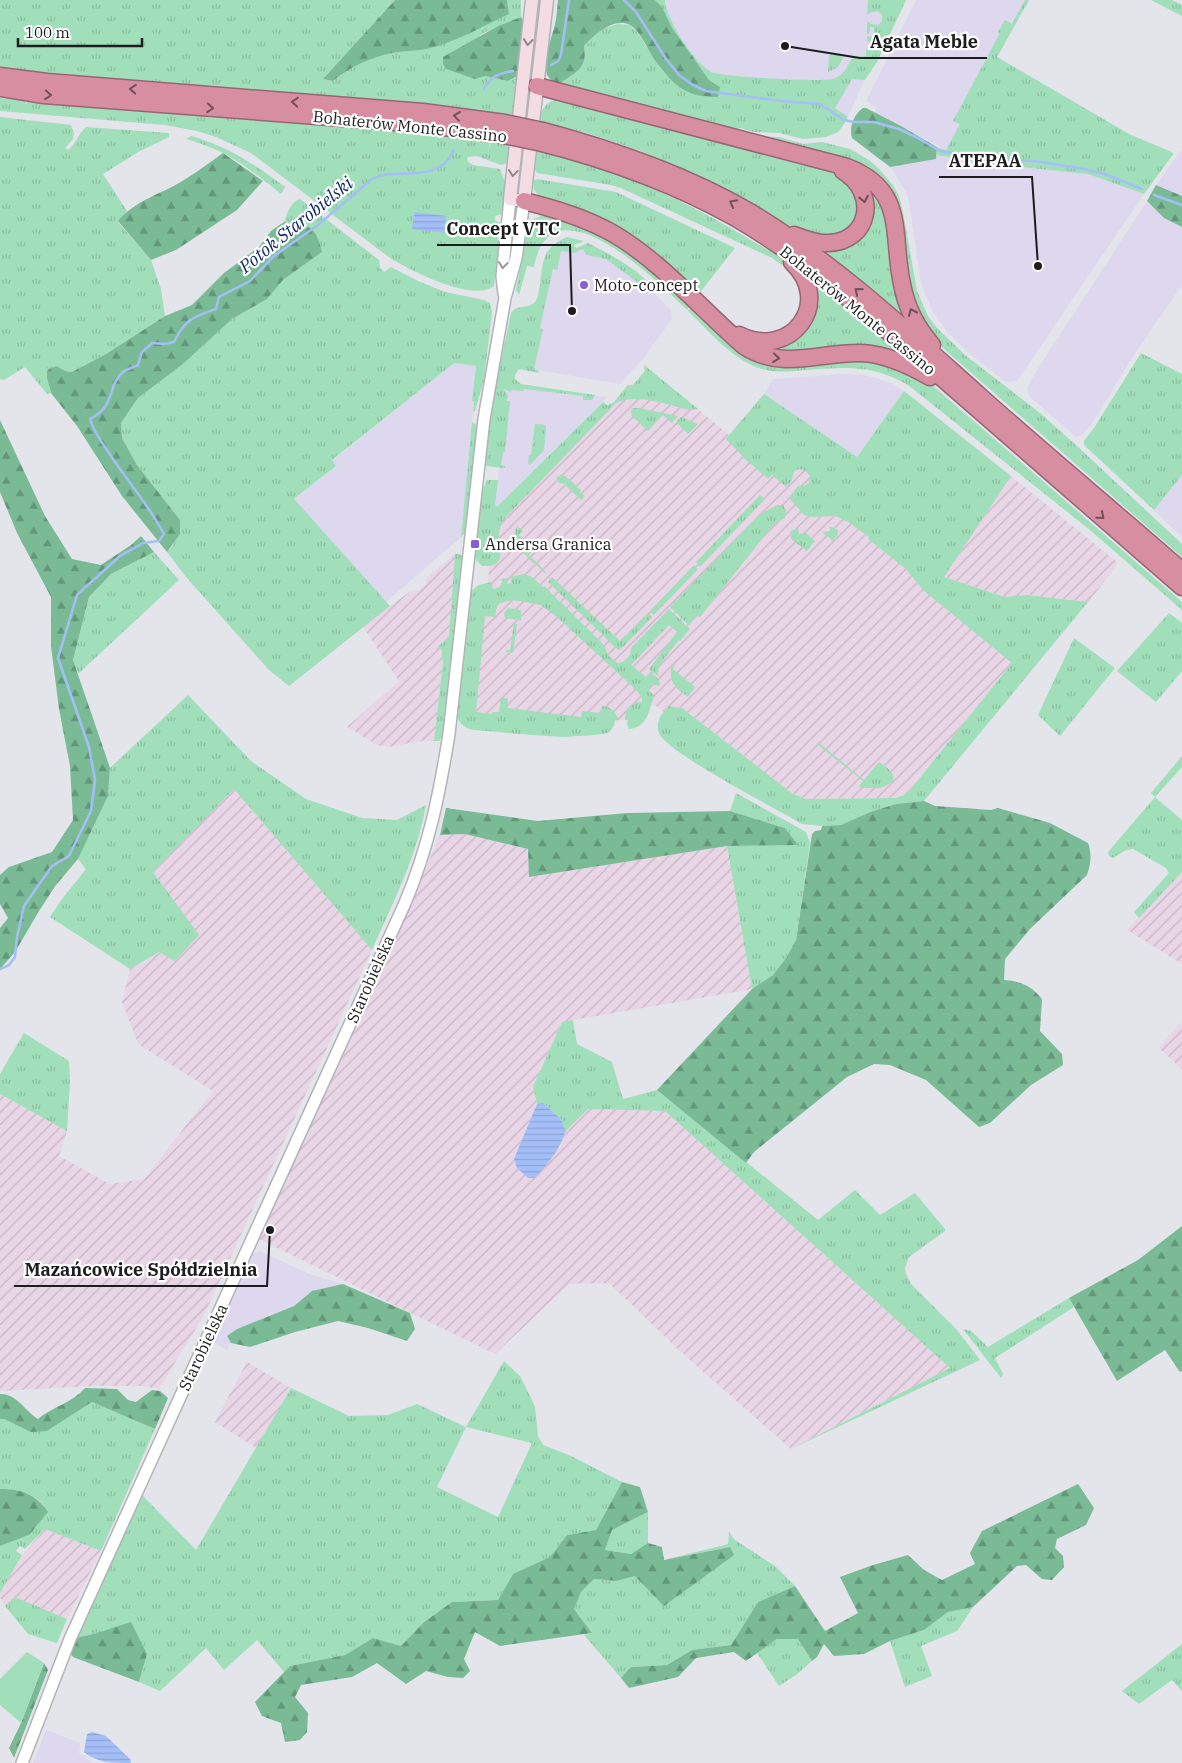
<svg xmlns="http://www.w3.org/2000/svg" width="1182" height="1763" viewBox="0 0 1182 1763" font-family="'IBM Plex Serif',serif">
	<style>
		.commercial { fill: #ddd8ed }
		.industrial { fill: url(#industrial-furrows) }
		.grass { fill: url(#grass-tufts); fill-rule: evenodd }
		.forest { fill: url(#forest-firs) }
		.garden { fill: #a1deba }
		.water { fill: url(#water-rules) }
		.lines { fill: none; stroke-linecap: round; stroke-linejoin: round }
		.stream { stroke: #a4bff8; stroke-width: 2.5 }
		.tertiary-casing { stroke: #b2b3b9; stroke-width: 14 }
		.secondary-casing { stroke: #b2b3b9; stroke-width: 15 }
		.motorway-casing { stroke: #976674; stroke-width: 19 }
		.tertiary { stroke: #fff; stroke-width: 11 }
		.secondary { stroke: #f3dde3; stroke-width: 12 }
		.motorway { stroke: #d88ea1; stroke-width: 16 }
		.motorway-bridge-casing { stroke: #976674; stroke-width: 19; stroke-linecap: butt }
		.motorway-bridge { stroke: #d88ea1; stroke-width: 16 }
		.oneway { stroke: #93878b }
		.oneway2 { stroke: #71505a }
		.oneway3 { stroke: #99999a }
		.poi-dot { fill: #875ed8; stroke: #fff; stroke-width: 2 }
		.labels { text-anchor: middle; stroke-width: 4.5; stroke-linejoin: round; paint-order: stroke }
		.street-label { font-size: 16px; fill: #1d1d1f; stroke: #fff }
		.poi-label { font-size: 16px; fill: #1d1d1f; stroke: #fff; text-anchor: start }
		.water-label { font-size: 18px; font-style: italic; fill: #112969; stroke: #fff }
		.leader { fill: none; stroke: #1d1d1f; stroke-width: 2 }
		.callout-dot { fill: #1d1d1f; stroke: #fff; stroke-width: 2 }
		.callout-label { font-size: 18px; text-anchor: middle; font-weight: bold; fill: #1d1d1f; stroke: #fff; stroke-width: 4.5; stroke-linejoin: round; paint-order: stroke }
	</style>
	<defs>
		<pattern id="industrial-furrows" width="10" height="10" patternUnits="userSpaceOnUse" patternTransform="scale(1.25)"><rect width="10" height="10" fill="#e8d5e5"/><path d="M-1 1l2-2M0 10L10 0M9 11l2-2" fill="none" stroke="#c7b6c4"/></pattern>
		<pattern id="grass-tufts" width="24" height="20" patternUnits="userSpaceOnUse" patternTransform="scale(1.25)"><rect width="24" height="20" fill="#a1deba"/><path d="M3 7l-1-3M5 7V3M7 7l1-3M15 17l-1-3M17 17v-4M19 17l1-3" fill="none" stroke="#8abe9f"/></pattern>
		<pattern id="forest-firs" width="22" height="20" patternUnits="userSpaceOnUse" patternTransform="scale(1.25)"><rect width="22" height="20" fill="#7abb96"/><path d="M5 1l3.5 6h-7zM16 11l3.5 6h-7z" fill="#63977a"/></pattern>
		<pattern id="water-rules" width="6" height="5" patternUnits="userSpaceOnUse" patternTransform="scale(1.25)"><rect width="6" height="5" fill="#a4bff8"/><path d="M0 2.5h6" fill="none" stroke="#8da4d4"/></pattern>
	</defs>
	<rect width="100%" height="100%" fill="#e3e5eb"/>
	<!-- commercial -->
	<path class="commercial" d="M655 0H906L877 62 865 80 848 117 821 100 709 80Z
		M916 0H1029L946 150 901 126 874 113 877 108 866 101Z
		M1182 149V196L1156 185Z
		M937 155 982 163 1088 174 1144 194 1017 381 1007 382 1003 380 968 352 948 333 933 312 923 289 920 277 908 196 895 173 890 167 935 159Z
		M1147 201 1164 218 1182 227V285L1132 358 1091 425 1082 435 1076 437 1030 397 1027 388 1035 373Z
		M583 249 608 257 634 274 671 310 672 319 642 360 620 384 531 369 551 279 554 269 557 270 561 250Z
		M454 363 476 366 472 400 474 401 461 537 386 602 294 500 336 466 332 461Z
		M843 374 863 375 879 379 888 382 904 391 857 457 764 394 773 379Z
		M506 386 607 397 498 506H495L499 468 497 467Z
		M1182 475V537L1154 510Z
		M260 1251 309 1274 343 1284 312 1291 294 1306 237 1329 227 1336 231 1343 227 1350 212 1341 253 1254Z
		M46 1730 80 1743 79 1753 93 1763H33Z"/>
	<!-- industrial -->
	<path class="industrial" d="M644 365 729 435 764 394 827 501 1024 648 910 790 904 795 895 798 807 799 793 794 682 708 669 706 663 712 650 701 628 720 546 723 474 717 483 593H491L488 583 491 524 614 402 628 385H633L645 371Z
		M1011 476 1117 562 1116 567 1088 602 1027 595 1005 597 944 577Z
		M455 554 449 636 441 649 443 662 434 741H421L389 747 377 745 347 727 399 681 363 627 409 592 418 591 426 584V578Z
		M234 789 372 950 204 1315 159 1389 143 1386H92L0 1391V1094L67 1131 59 1156 110 1184 144 1179 213 1091 138 1044 122 1002 130 969 160 952 152 872Z
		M465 834 528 849 530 877 727 846 752 989 562 1022 533 1087 537 1104 525 1134 560 1148 566 1131 588 1109 665 1111 950 1368 791 1449 681 1352 609 1283 569 1284 495 1354 257 1238 346 1050 440 835Z
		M1182 872V964L1127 930Z
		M1182 1021V1069L1160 1049V1046Z
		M247 1362 291 1388 256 1448 215 1422Z
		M45 1529 101 1551 67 1619 15 1597 5 1606 0 1598V1593L22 1555Z"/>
	<!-- grass -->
	<path class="grass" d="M0 0H395L323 79 333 81 348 69 363 61 391 53 427 49 451 41 509 14 507 0H521V17L498 26 480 35 485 76 508 81 517 76 513 115 403 102 83 78 0 69Z
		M537 0H541L532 69 530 67Z
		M655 0H665C665 18 695 64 711 72 722 77 822 82 833 79 845 75 847 66 853 57L866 56V50H873V42H867V36L874 37V27H870L869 34H867V21L871 24 878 25 882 21V15L878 11 872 12 867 15 868 0H906L877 62 865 80 852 79 835 108 848 117 844 124 838 132 826 137 803 139 779 133 754 132 740 128 731 131 559 84C576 72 588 69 584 46L593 35 604 28 618 24 630 25 638 33 657 63 720 87 709 80 671 28 662 7Z
		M1025 0H1029L997 57 1129 134 1174 153 1144 194 1088 174 982 163 937 155V147L946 150 960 124 953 121 1000 33 998 32 1001 27 1005 29 1001 26 1005 20 1012 24Z
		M1151 0H1172L1182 5V16Z
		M829 55H840L843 58 838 67 828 72Z
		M0 98 25 101 26 104 27 102 445 135 490 141 488 152 491 141 509 145 508 161 505 164 501 165 477 156 467 157 468 162 473 165 500 169 505 182 502 214 495 216V220L501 224 494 286C472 303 410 270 390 258L251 153 216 137 197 131 165 125 0 111Z
		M559 99 838 173 859 195 856 223 835 238 802 233 711 182 641 151 587 133 539 122C541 109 546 101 559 99Z
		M0 117 71 125 74 133 73 139 65 148 68 150C76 144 78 134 86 127L169 133V137L138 152 103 174 127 211 118 222 151 260 161 289 165 316 106 354 72 372 65 371 57 366 49 387 51 393 47 394 25 367 4 380 0 379Z
		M191 136C227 146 256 165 285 187L281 194C250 169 227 150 186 139Z
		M759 136 779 137 803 144 822 142 850 149 869 160 879 169 893 185 899 196 903 212 917 291 928 316 936 327 965 355 1040 413 1076 445 1182 544V557L936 342 913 305 889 192Z
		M537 150C558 156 579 161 600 168 654 186 705 212 754 242 766 249 787 258 792 272L772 258 621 188 611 185 537 173 535 170Z
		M537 179 616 192 735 248 698 295 541 198 534 190 533 181Z
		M866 181 881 198 909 322 824 251 855 241Z
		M300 199 379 260 380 268 384 272 391 267 418 281 445 292 484 300 490 303 492 312 484 380 475 411 473 412 474 401H472L476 366 454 363 332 460 336 466 294 499 390 606 289 686 269 670 186 577 167 552 173 545 180 520 137 465 122 438 121 423 138 398 183 364 232 319 267 299 283 280 322 252 305 223 284 222C288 212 290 202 300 199Z
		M547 214 583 225 635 254 691 305 687 310C657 281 551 175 534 267L527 266 519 295 516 290 528 227 534 219Z
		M567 237 584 241 574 245 576 248 588 243C605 252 646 272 653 291L648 293 637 282 606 259 586 255 583 249 574 253 561 251 557 270 553 269 540 328 543 329 534 369 539 371 538 373 519 369 515 375V379L521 384 595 395 592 400H583V396L524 389 523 391 511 390V392L504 389 508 396 507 401H510L505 452H503L501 465 505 466V468L484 466 492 405 511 313C518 303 530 311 537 299 539 295 539 288 540 284 543 260 543 247 567 237Z
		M815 282 906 359 778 354 768 347 787 342Z
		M692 306 741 350 877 360 931 384 1182 602V610L1090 530 908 385C873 364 844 367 805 370 789 372 771 373 756 367 729 356 708 330 688 311Z
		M1141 353 1182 374V475L1154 510 1084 445V441L1094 428Z
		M644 365 698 409C688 411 681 408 671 405 655 401 630 395 616 403L505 518C502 523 500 527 499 533 498 550 509 567 482 566L477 561 474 554 480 496 487 480H498L495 506H498L603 402 607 405 614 402 628 385H633L645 371Z
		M904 391 1011 476 944 577 1005 597 1027 595 1088 602 924 801 896 804 870 812 841 825 822 826 802 824C777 809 667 753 659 733 655 721 662 713 669 706L682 708 793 794 807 799 895 798 904 795 910 790 1012 663 923 590 906 569 868 539 869 537 848 522 833 515 832 516 812 517 804 515 790 499 792 494 798 486H804L809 483 810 476C806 470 796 465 793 475 792 477 793 478 792 480 791 483 788 484 786 487L772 475 768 479 745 459 726 439 764 394 857 457Z
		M633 408H638L678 416 672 423 663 415 648 431 632 416 631 411Z
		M681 417 698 424 688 434 676 422Z
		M472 422 478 426 467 531 461 537Z
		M535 424 546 425 544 450 530 465 528 464 529 455H531Z
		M561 475 565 476 581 490 580 492 585 496 581 500 563 483 561 484 557 481V477Z
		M760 495 765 499 700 567 696 562Z
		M777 505H783L786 510 785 518 774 524 700 617 697 615 689 625 670 607 759 515Z
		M517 526 523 531 519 535 532 548 536 544 537 545 529 555 546 572 545 573C532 560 508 546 517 526Z
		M829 526 838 530V534L833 541 823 533V532L830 531Z
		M798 528 799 534 806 533 815 541 807 551 791 539V531Z
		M154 552 179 580 78 674 73 660 89 597 111 574Z
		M455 554H460L463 557 443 737 439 741H434L443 662 441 649 438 647 449 636Z
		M694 565 698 569 654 615 650 611Z
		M524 574 532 577 543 587 544 586 604 645 608 655 617 663 623 662 630 655 631 648 669 609 690 629 680 641 679 640 659 665 658 676 649 669 677 632 669 625 631 665 646 677 650 672 658 678 660 684 659 686 651 684 649 691 654 695C650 709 647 728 629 729L627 724 628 720H625C626 709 629 702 642 702V697L633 687 557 617 541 605 513 600 500 603 497 606 495 617 485 616 476 712 492 714V712H499L501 698H508L507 708 581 717 582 711 601 713 602 706C611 707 616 711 618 720H615L614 726 608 733 595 735 563 737 532 735 474 730C463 728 461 724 456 716L470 592 479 585 491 582 493 589 500 587 502 582 501 579 508 578 507 584 512 583 510 577Z
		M552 577 620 641 648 613 652 617 622 648 618 650 548 582Z
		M508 608 521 610V620L505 618 504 613Z
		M1169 613 1182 623V671L1156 702 1117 671Z
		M514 623 517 624 513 653 506 652 507 650H510Z
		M1074 638 1115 668 1060 736 1038 715Z
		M676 664 673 669 695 687 688 697C675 687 670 684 671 668Z
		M188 695 252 762 306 799 362 818 397 820 426 805C417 856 393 903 372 950L234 789 153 872 199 935 175 961 159 952 130 969 50 917 62 899 86 869 78 859 108 796 110 768Z
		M818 742 864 780 879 762C886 767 896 772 893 782L880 788H860L859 786 863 781 817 744Z
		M1182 756V767L1155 797 1182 820V872L1139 918 1134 912 1169 873 1166 868 1133 849 1126 850 1113 858 1109 856 1108 852 1155 797 1151 793Z
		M736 793 806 832 810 843 796 940 786 958 773 975 752 989 727 846 797 845 785 828 730 811Z
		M573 1020 577 1044 612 1062 623 1099 657 1090 818 1220 855 1190 880 1215 915 1193 945 1229V1231L909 1257 905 1268 906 1274 911 1284 957 1330 980 1360 791 1449 950 1368 665 1111 588 1109 566 1131 561 1119 543 1103 537 1104 533 1087 562 1022Z
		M24 1033 69 1061 70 1080 67 1131 0 1094V1074Z
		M1069 1298 1074 1307 995 1358 1003 1374 1001 1378 963 1329 971 1331 988 1347Z
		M504 1361 520 1376 531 1398 535 1407 538 1436 543 1445 571 1456 622 1482 596 1530 567 1535 550 1557 513 1574 498 1600 452 1602 424 1622 401 1646 373 1638 345 1655 290 1666 284 1672 257 1640 224 1670 206 1648 160 1691 139 1682 147 1654 97 1633 76 1638 141 1494 196 1550 291 1388 349 1416 388 1415 417 1404 466 1427ZM466 1427 532 1443 498 1517 437 1487Z
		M92 1402 155 1429 101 1551 45 1529 25 1549 20 1546 16 1551 22 1555 0 1593V1546L29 1535 44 1506C34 1493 16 1489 0 1489V1419H4L17 1425 47 1431Z
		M648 1512V1543L631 1554 605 1550 612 1530Z
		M729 1532 735 1540 775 1566 795 1586 758 1602 731 1645 692 1650 667 1665 631 1667 621 1678 584 1635 592 1633 574 1609 581 1592 594 1579 616 1581 730 1547 664 1560 728 1544Z
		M15 1597 67 1619 57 1643 28 1634 5 1606Z
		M973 1607 957 1631 921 1646 932 1676 905 1687 890 1641 924 1630 948 1612Z
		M777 1639H798L812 1661 796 1675 779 1686 757 1653Z
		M1182 1644V1691L1172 1680 1139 1704 1122 1691Z"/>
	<!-- forest -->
	<path class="forest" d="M395 0H507L509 14C483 26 456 42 427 49 416 51 404 51 392 53 370 58 351 66 333 81L323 79Z
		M558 0H655L662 7 672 28 709 80 720 87 718 97C704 97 689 95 678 86 670 80 663 70 657 63 649 53 641 31 630 25 614 17 593 35 584 46 588 69 576 72 559 84 554 82 550 80 547 75 542 61 552 37 555 24 557 16 557 8 558 0Z
		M521 17 523 21 517 76 508 81 485 76 475 79 446 69 443 64V57L498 26Z
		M863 108H866L901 126 937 147 936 159 890 167 852 138C849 128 853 115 863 108Z
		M223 153 263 181 237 210 176 250 151 260 118 221C137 199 160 195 184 180 197 172 210 162 223 153Z
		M1156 185 1182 196V227L1164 218 1147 201Z
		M284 222C309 224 316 226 322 252L283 280 267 299 232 319 183 364 138 398 121 423 122 438 137 465 180 520V534L167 552 122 496 77 426 51 393 47 378V371L51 368 57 366 65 371 72 372 106 354 165 316 192 305 224 273 259 247 271 231Z
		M0 420 45 516 72 559 101 565 131 545 141 536 154 552 111 574 89 597 73 660 110 768 108 796 78 859 56 885 39 911 15 952 0 969V928L8 918 0 904V875L9 867 52 852 73 820 70 766 59 709 51 646V597L17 533 0 492Z
		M924 801 935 806 991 810 998 808 1050 823 1088 843C1092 855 1091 863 1087 875L1030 929 1005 959 1004 980C1020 981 1032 986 1042 999L1040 1031 1062 1054 1063 1065 1031 1085 990 1123 979 1127 926 1080 890 1065 874 1064 847 1077 754 1152 746 1163 657 1090 752 989 773 975 786 958 796 940 812 834 815 831 821 830 822 826 841 825 870 812 896 804Z
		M446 808 538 821 627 813 730 811 785 828 798 845 727 846 529 877 528 849 465 834 440 835Z
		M1182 1226V1371L1180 1372 1165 1350 1117 1381 1069 1298 1138 1260Z
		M343 1284 410 1313 415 1329 407 1341 368 1328 338 1321 295 1332 250 1347 231 1343 227 1336 237 1329 294 1306 312 1291Z
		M85 1388 117 1389 128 1400 136 1402 152 1390 160 1391 168 1398 155 1429 92 1402 47 1431 31 1432 4 1419H0V1394C16 1393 25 1411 38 1419 52 1407 72 1403 85 1388Z
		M622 1482 640 1487 648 1512 612 1530 605 1550 631 1554 648 1543 662 1547 664 1560 730 1547 734 1555 664 1606 635 1576 616 1581 594 1579 581 1592 574 1609 592 1633 500 1646 475 1632 464 1659 470 1671 463 1678 448 1677 426 1671 406 1684 377 1663 352 1677 301 1685 295 1697 308 1713 307 1732 300 1740 285 1742 281 1723 262 1716 255 1702 290 1666 345 1655 373 1638 401 1646 424 1622 452 1602 498 1600 513 1574 550 1557 567 1535 596 1530Z
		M1078 1484 1094 1508 1086 1525 1057 1539 1055 1548 1063 1556 1064 1567 1052 1580 1042 1579 1026 1565 1017 1566 973 1607 948 1612 924 1630 890 1641 864 1654 834 1656 824 1644 817 1657 812 1661 798 1639H777L746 1661 734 1652 696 1658 678 1677 629 1688 621 1678 631 1667 667 1665 692 1650 731 1645 758 1602 795 1586 825 1631 858 1613 840 1577 873 1565 908 1555 924 1570 942 1580 975 1564 970 1553 982 1531Z
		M0 1489C21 1489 36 1494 48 1512L29 1535 0 1546Z
		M131 1622 147 1654 139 1682 73 1657 70 1653 76 1638 97 1633Z
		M44 1663 48 1670 14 1758 9 1748 21 1723Z"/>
	<!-- garden -->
	<path class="garden" d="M27 1652 44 1663 21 1723 0 1705V1679Z"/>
	<!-- water -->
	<path class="water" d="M414 212 446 216 444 233 412 229Z
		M543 1103 561 1119 566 1131C559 1151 549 1162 535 1178H528L517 1168 514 1159 537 1104Z
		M92 1732 106 1736 130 1759 131 1763C113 1763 97 1763 84 1752L87 1734Z"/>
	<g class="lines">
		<!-- stream -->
		<path class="stream" d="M624 0 636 12 666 59 680 76 693 85 706 91 781 101 820 104 844 120 854 122H874L899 129 918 138 940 151 982 158 1034 161 1084 169 1105 174 1142 189
			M551 65 558 61 561 55 569 0
			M484 89C490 76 500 73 513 71
			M1154 195 1182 205
			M0 969 9 965 15 957 17 937 24 906 52 866 69 856 91 811 95 780 89 747 58 658 77 595 120 556 143 543 159 541 164 534C148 504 125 478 107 450 100 440 93 430 90 419 117 405 106 387 123 372 127 369 133 367 138 365L142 352 152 343 165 344 174 342C185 319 193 317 216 309L219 297 250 281 274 256 318 225 372 179C400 165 436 187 454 150"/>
		<!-- tertiary casing -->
		<g class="tertiary-casing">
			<path id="tertiary" d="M504 294 502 276 510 199
				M22 1763 70 1639 405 903C429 846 439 796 449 734L484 419 505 298 516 258 524 201"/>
		</g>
		<!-- secondary casing -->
		<g class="secondary-casing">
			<path id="secondary" d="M532 0 510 199 524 201 547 0"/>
		</g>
		<!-- motorway casing -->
		<g class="motorway-casing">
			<path id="motorway" d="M0 76 47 82 423 112 505 123
				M537 86 847 167C907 190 891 234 902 284 906 306 917 328 932 345
				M0 88 44 95 422 124 504 135
				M543 131C614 150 684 174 748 211 834 262 908 332 982 398 1048 457 1116 513 1182 571
				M542 143C609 160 673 183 734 217 807 259 871 317 934 371 1017 443 1099 515 1182 587
				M524 201C556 209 586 218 614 234 663 263 701 309 744 346 782 371 819 352 861 353 886 354 909 365 930 377
				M794 235C805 239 817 244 828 243 870 242 879 193 843 171
				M739 335C790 361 835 303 792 262"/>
		</g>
		<!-- tertiary -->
		<use href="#tertiary" class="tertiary"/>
		<!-- secondary -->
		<use href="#secondary" class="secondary"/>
		<!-- motorway -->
		<use href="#motorway" class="motorway"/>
		<!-- motorway-bridge casing -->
		<g class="motorway-bridge-casing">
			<path id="motorway-bridge" d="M505 123 543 131
				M504 135 542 143"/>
		</g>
		<!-- motorway-bridge -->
		<use href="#motorway-bridge" class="motorway-bridge"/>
	</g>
	<!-- one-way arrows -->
	<defs><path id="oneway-chevron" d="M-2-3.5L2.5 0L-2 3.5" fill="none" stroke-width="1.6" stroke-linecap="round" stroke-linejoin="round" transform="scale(1.25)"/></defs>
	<g class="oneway">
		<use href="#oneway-chevron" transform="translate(528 42) rotate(96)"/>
		<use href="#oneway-chevron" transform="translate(513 173) rotate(97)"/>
	</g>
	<g class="oneway2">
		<use href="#oneway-chevron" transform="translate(133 89) rotate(-175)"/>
		<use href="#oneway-chevron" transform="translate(48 95) rotate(5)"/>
		<use href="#oneway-chevron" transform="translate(295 102) rotate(-175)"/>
		<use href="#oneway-chevron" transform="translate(210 108) rotate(4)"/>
		<use href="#oneway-chevron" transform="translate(457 116) rotate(-173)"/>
		<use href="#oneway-chevron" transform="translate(864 199) rotate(79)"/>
		<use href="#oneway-chevron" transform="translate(733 203) rotate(-152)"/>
		<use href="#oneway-chevron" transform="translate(858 291) rotate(-140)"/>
		<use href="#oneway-chevron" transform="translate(912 312) rotate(-114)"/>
		<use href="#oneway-chevron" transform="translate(776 358) rotate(6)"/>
		<use href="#oneway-chevron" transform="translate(1101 516) rotate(41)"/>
	</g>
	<use class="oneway3" href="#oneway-chevron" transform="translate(503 265) rotate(96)"/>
	<!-- markers -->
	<g class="poi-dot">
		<circle cx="584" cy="285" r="5"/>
		<rect x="470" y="539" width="10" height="10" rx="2.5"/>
	</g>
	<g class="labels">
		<!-- street labels -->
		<g class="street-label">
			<text transform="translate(410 126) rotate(6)" y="6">Bohaterów Monte Cassino</text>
			<text transform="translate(858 310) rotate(39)" y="6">Bohaterów Monte Cassino</text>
			<text transform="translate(370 979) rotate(-66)" y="6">Starobielska</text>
			<text transform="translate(203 1347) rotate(-65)" y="6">Starobielska</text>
		</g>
		<!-- poi labels -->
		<g class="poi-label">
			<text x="594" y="291">Moto-concept</text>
			<text x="485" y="550">Andersa Granica</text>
		</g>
		<!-- water labels -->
		<g class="water-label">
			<text transform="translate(296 225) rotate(-39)" y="6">Potok Starobielski</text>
		</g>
	</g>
	<!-- callouts -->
	<path class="leader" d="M785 46L860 58H987M1038 266L1032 177H939M572 311L570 245H437M270 1230L267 1286H14"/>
	<g class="callout-dot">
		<circle cx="785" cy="46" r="5"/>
		<circle cx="1038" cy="266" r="5"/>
		<circle cx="572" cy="311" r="5"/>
		<circle cx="270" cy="1230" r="5"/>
	</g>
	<g class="callout-label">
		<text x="924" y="48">Agata Meble</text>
		<text x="985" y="167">ATEPAA</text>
		<text x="503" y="235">Concept VTC</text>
		<text x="141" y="1276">Mazańcowice Spółdzielnia</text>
	</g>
	<!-- scale -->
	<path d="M18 38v8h124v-8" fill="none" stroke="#1d1d1f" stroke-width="2.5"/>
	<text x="25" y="38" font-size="15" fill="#1d1d1f" stroke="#ffffff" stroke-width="4" paint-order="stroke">100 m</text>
</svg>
